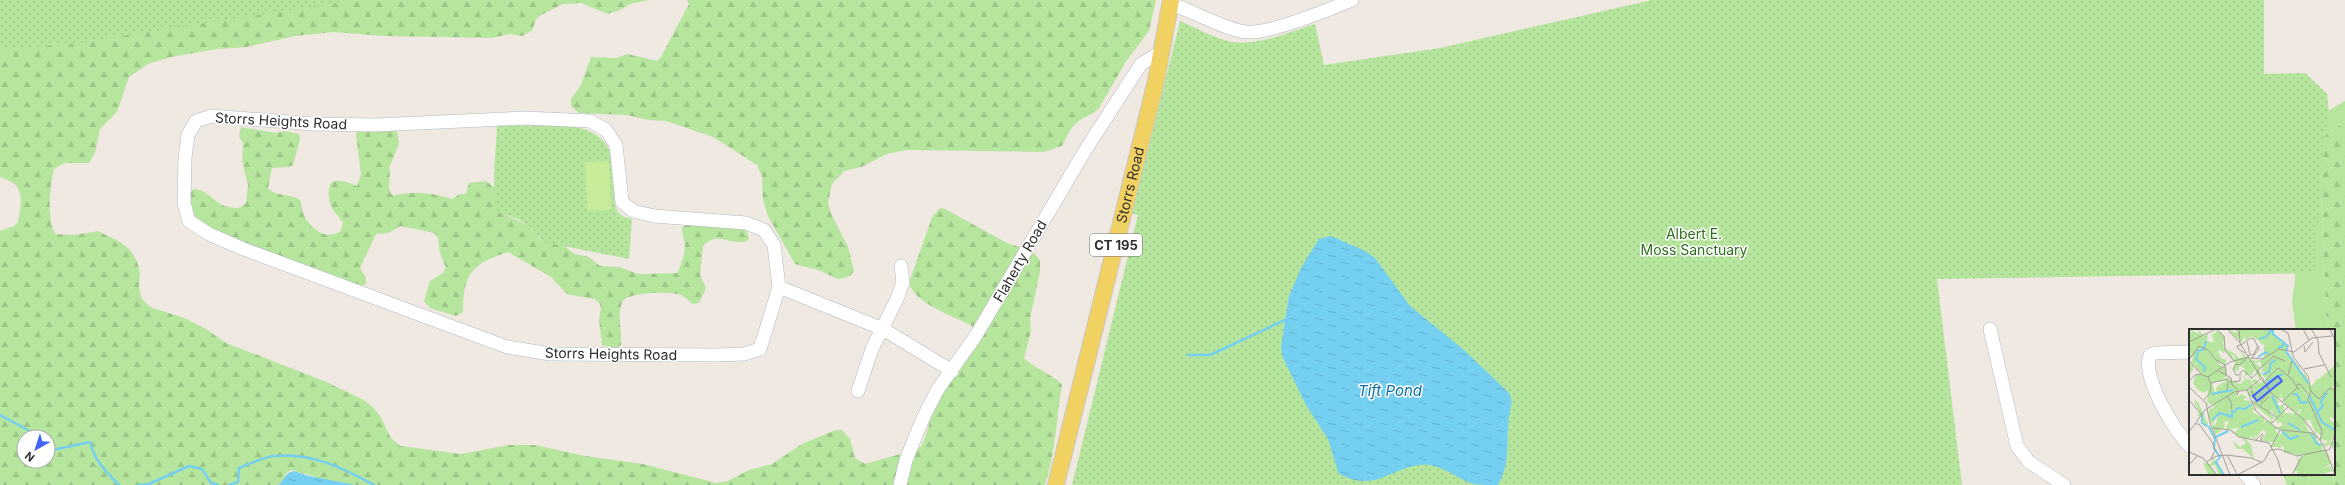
<svg xmlns="http://www.w3.org/2000/svg" width="2345" height="485" viewBox="0 0 2345 485" font-family="Inter,sans-serif">
	<style>
		.grass { fill: #b6e59e }
		.forest { fill: url(#forest-firs); fill-rule: evenodd }
		.park { fill: url(#park-dots) }
		.pitch { fill: #c9ec9a }
		.water { fill: url(#water-ripples) }
		.lines { fill: none; stroke-linecap: round; stroke-linejoin: round }
		.stream { stroke: #75cff0; stroke-width: 2.5 }
		.minor-casing { stroke: #b4b7c1; stroke-width: 14 }
		.major-casing { stroke: #c9c9c9; stroke-width: 18 }
		.minor { stroke: #fff; stroke-width: 13 }
		.major { stroke: #f2d163; stroke-width: 16 }
		.labels { text-anchor: middle; stroke-width: 3; stroke-linejoin: round; paint-order: stroke }
		.shield { fill: #fff; stroke: #6d6d6d; stroke-width: 1 }
		.shield-label { font-size: 13px; font-weight: bold; fill: #2e2e2e }
		.street-label { font-size: 14px; fill: #2e2e2e; stroke: #fff }
		.park-label { font-size: 14px; fill: #2c6e1b; stroke: #fff }
		.water-label { font-size: 15px; font-style: italic; fill: #0d6fa3; stroke: #fff }
		.inset-river { fill: none; stroke: #75cff0; stroke-width: 2 }
		.inset-road { fill: none; stroke: #a29e99; stroke-width: 1 }
		.view { fill: #4264fb; fill-opacity: 0.15; stroke: #4264fb; stroke-width: 2 }
		.inset-edge { fill: none; stroke: #2e2e2e; stroke-width: 2 }
	</style>
	<defs>
		<pattern id="forest-firs" width="22" height="20" patternUnits="userSpaceOnUse"><rect width="22" height="20" fill="#b6e59e"/><path d="M5 1l3.5 6h-7zM16 11l3.5 6h-7z" fill="#9dc588"/></pattern>
		<pattern id="park-dots" width="8" height="8" patternUnits="userSpaceOnUse"><rect width="8" height="8" fill="#b6e59e"/><path d="M2 2h.1M6 6h.1" fill="none" stroke="#9dc588" stroke-width="1.8" stroke-linecap="round"/></pattern>
		<pattern id="water-ripples" width="26" height="14" patternUnits="userSpaceOnUse"><rect width="26" height="14" fill="#75cff0"/><path d="M2 4q2-2 4 0t4 0M15 11q2-2 4 0t4 0" fill="none" stroke="#66b2ce"/></pattern>
	</defs>
	<rect width="100%" height="100%" fill="#efe9e1"/>
	<!-- grass -->
	<path class="grass" d="M2345 101V121L2323 137 2320 169 2327 330H2296L2292 302 2295 278 2287 168 2307 123Z
		M2308 474H2333L2334 485H2309Z"/>
	<!-- forest -->
	<path class="forest" d="M313 0H649L630 4 620 10 608 14 581 3 563 4 541 15 536 19 532 31 522 36 510 34 492 38 384 36 334 32 295 36 246 47 218 49 171 57 148 64 129 77 117 112 100 129 95 153 89 163H64L54 169C50 182 46 224 56 234L74 235 98 231 120 242 130 250 137 261 140 273 139 286 141 298 150 307 184 318 206 329 226 343 324 381 362 399 372 406 380 416 391 438 400 446 461 454 509 445H535L585 456 643 464 716 483 728 481 749 470 772 464 802 444 836 430H842L850 439 855 458 865 464 918 449 922 445C928 433 929 418 936 406 949 381 976 357 972 326 954 316 915 304 909 283L932 217 940 208 945 209 1007 243 1032 251 1040 260V272L1030 319 1031 331 1024 358C1031 366 1060 379 1062 385 1056 419 1056 452 1045 485H342L292 470 287 472 281 485H0V231L14 226 18 222C22 199 26 185 0 177V48ZM24 437H48V461H24Z
		M687 0H1156L1149 31 1127 60 1099 108C1093 114 1087 116 1080 120 1071 125 1067 137 1062 146L1044 152 906 150 887 154 861 167 844 171 832 184 828 202 831 214 848 247 854 271 850 276 838 279 818 270 795 264 768 216 763 200 762 176 757 165 713 137 666 121 649 120 627 115 579 113 571 106V99L581 85 591 57 616 58 627 54 657 61 661 57 689 4Z
		M2345 121V485H2334V330H2327L2320 169 2323 137Z
		M241 127 276 133 285 131 299 134 300 140 293 165 288 167 272 168 268 188C275 197 290 193 300 200 302 204 301 208 303 213 309 227 325 242 341 231L343 223C340 217 335 214 332 208 328 200 325 179 339 181 345 181 352 184 357 186L361 175 356 134 358 131 397 130 399 144 389 168C392 177 385 188 393 196 411 190 434 193 452 199L460 194H466L469 183 486 181 496 189C493 220 510 213 531 228 536 231 538 238 543 242L561 244 575 254 589 257 600 266 619 267 638 274 677 273C681 267 685 253 685 245 684 239 682 234 682 227L688 224 743 228 747 232 749 238 747 241C730 246 718 230 703 246L700 275 706 288 699 303 693 304C689 301 685 297 681 295 670 291 627 292 622 302 617 316 622 330 621 345L616 348 602 345 599 320 601 308 599 302 594 299 567 294 551 277 508 252C472 264 463 273 463 312L456 316 430 308 424 301 430 281 443 273 446 268 440 253 438 238 434 233 401 226 388 233 376 234 360 268 366 278V284L361 286 211 230C199 222 191 216 190 201 190 196 189 193 193 189 205 189 211 198 220 204 225 207 234 208 239 208L246 203 248 185 242 160 243 144 239 136Z
		M2283 474H2308L2309 485H2287Z"/>
	<!-- park -->
	<path class="park" d="M0 0H355L71 44 0 49Z
		M1652 0H2264V74L2305 73 2327 94 2329 112 2323 143 2315 273 1937 279 1962 485H1072L1138 215 1129 213 1149 146 1180 21C1196 28 1212 37 1228 41 1256 48 1288 32 1315 24L1324 65 1440 48Z
		M561 125C652 132 587 214 632 219L629 259 543 242 533 229 518 219 497 212C491 192 496 149 497 126Z"/>
	<!-- pitch -->
	<path class="pitch" d="M609 161 611 210 587 211 585 162Z"/>
	<!-- water -->
	<path class="water" d="M1331 236 1365 251 1375 258 1410 306 1464 350 1509 393C1514 402 1510 408 1509 417 1506 441 1511 464 1498 485 1491 485 1481 485 1474 484 1456 479 1439 461 1419 465 1392 469 1382 485 1354 480 1348 477 1342 477 1338 472L1328 439 1306 405 1283 358 1281 347 1289 296 1301 268 1319 239Z
		M294 471 309 476 356 485H279L288 473Z"/>
	<g class="lines">
		<!-- stream -->
		<path class="stream" d="M1188 355H1210L1287 319
			M0 415 28 430 35 437
			M48 451 90 442C95 461 106 472 119 485
			M138 485 149 484 189 466 202 469 211 483 218 485
			M229 485 238 482 239 468C250 464 263 457 274 456 311 452 343 468 374 485"/>
		<!-- minor casing -->
		<g class="minor-casing">
			<path id="minor" d="M1171 4C1193 11 1226 30 1246 32 1270 34 1328 10 1352 0
				M212 116 314 124 376 125 524 118 590 121 606 130 616 145 622 202 633 211 654 216 746 223 764 230 774 245 779 287 760 349 744 354 717 355 550 354 507 347 241 248 209 234 189 221 184 203 185 158 188 135 196 121Z
				M779 287 883 329 952 371
				M1990 329 2017 446 2029 462 2064 485
				M2190 352 2155 353 2150 355C2141 376 2175 433 2190 446
				M858 391 872 349 897 299 903 282 901 266
				M2245 474 2254 485
				M900 485 906 460 923 418 938 389 975 337 1086 149 1141 64 1161 52"/>
		</g>
		<!-- major casing -->
		<g class="major-casing">
			<g id="major">
				<path id="s1" d="M1056 485 1156 81 1171 0"/>
			</g>
		</g>
		<!-- minor -->
		<use href="#minor" class="minor"/>
		<!-- major -->
		<use href="#major" class="major"/>
	</g>
	<g class="labels">
		<!-- shield labels -->
		<rect class="shield" x="1090" y="234" width="52" height="22" rx="3"/>
		<g class="shield-label">
			<text x="1116" y="250">CT 195</text>
		</g>
		<!-- street labels -->
		<g class="street-label">
			<text transform="translate(281 121) rotate(3)" y="5">Storrs Heights Road</text>
			<text dy="5" stroke="none"><textPath href="#s1" startOffset="309">Storrs Road</textPath></text>
			<text transform="translate(1020 261) rotate(-60)" y="5">Flaherty Road</text>
			<text transform="translate(611 354) rotate(1)" y="5">Storrs Heights Road</text>
		</g>
		<!-- park labels -->
		<g class="park-label">
			<text x="1694" y="239">Albert E.<tspan x="1694" dy="16">Moss Sanctuary</tspan></text>
		</g>
		<!-- water labels -->
		<g class="water-label">
			<text x="1390" y="396">Tift Pond</text>
		</g>
	</g>
	<!-- overview -->
	<g transform="translate(2189 329)">
		<rect width="146" height="146" fill="#efe9e1"/>
		<path d="M50 22 70 37 71 41H69L73 45 70 50 66 41 63 44 64 47 61 45 56 47V40L50 36V44L49 41 46 42 39 36 44 40 46 35 45 25 50 29 55 28Z" fill="#b6e59e"/>
		<path d="M0 0 10 5 9 0 15 7 19 5 18 12 25 15 23 5 27 4 26 2 32 4 36 11 32 13 34 18 48 26H43L45 32 36 21 35 25 31 20 29 22 31 28 36 31 38 29 36 36 28 32 34 39V38L37 37 38 47 35 49 36 45 34 51 23 54 28 70 27 59 34 53V54L37 53 35 52 39 48 43 53 47 51V47V52L46 53 51 55 56 51 53 45 58 51 60 49 64 57 65 55 59 46 64 51 67 50 69 54 72 55 74 48 77 55 81 51 78 53 77 49 73 46 77 43 72 42 74 37 71 39 64 35 72 38V33L64 34 63 30 65 31V28V32L73 31 77 23 74 14 62 7 56 11V5L53 14 50 8 49 11 39 0 48 4 46 0H76L79 5 84 1 87 8 94 11 99 17 96 22 107 34 121 58 105 76 101 74 97 76 100 67 97 66 93 61 100 64 95 56 91 57 95 53 93 51 87 58 93 69H88L90 73 88 75 91 77 95 75V84H103L100 90 105 95 110 87 116 92 120 99 115 94 117 102 125 104 130 115 132 113 134 117 133 122 136 121 140 127 142 134 134 140 141 137 144 142 130 146H107L109 142H105L107 137 110 130 113 132 111 130 116 125 107 127V125L95 124V118L90 115 93 117 90 120V118H82L86 113 72 112 71 106 74 111 77 103 74 101 65 107 67 111 61 107V110L49 108 42 101 47 103 53 98 36 101 40 92H36L35 100 32 99V102L26 106 23 97 27 95 29 86 23 96 19 87 21 78 23 80 27 75 22 76 20 73 18 78 19 61 15 64 9 61 4 54 7 45 14 46 15 44 8 38V34L5 35 7 38 4 36V41L0 46V36L2 37 3 34 0 32H3L4 28 1 27 0 31V24L4 26 0 22V4L2 3ZM66 55 70 56 64 62 61 60 58 62 59 66 65 70V76L81 89 82 93 78 91 74 94 76 89 63 83 66 81 61 75 63 72 54 71 58 68 53 65 48 68 50 61H58ZM82 81 94 96 89 98 93 103 91 106 86 102 89 100 83 96V92H86L82 91 86 89 81 84ZM146 36V51L142 58H144L146 60 143 59 146 61V91L142 87 140 90 146 95V99L125 76 121 58Z" fill="#b6e59e" fill-rule="evenodd"/>
		<path d="M55 0H80L81 3 84 1V5L99 17 95 22 100 28 98 32 96 26 93 29 88 23 94 21 93 14 86 11 84 13 91 19 86 17 88 21 78 27 75 25V15L71 14V11L62 7 57 11 56 5 51 13 50 9 53 6 49 4ZM30 3 32 4 36 23 19 17 16 22 23 26 12 31 16 36 20 34 26 44 15 47 5 37 10 32 4 26 8 28V23L15 19 17 12 26 14 24 6ZM110 36 111 42 117 46 122 60 128 49 131 53 140 45 146 50V58L144 57 140 62H145L146 73 140 78 142 85 146 86V91L142 87 140 90 146 94V105L141 113H146L145 120 141 115 137 118 135 115 139 112 132 110V106L126 103 121 91 113 92 134 121 127 119V124L123 123 121 118 117 120 119 125H117L116 115 101 121 95 104H100L99 99 98 101 95 97V101L89 99 94 96 92 93 88 94 87 91 93 86 100 90 105 84 110 85 112 82 108 77 111 82 107 84 96 75 92 65 89 66 84 59 95 50 103 59 101 62 104 68 105 64 110 66 106 62 110 60 119 66 116 59V53L107 39ZM123 60 127 64 125 66 130 68 139 65 138 70 141 71 132 73 133 75 127 78ZM75 52 79 63 70 72 71 74 66 69 70 66 62 58ZM0 65 5 73H7L5 70 9 73 19 95 13 100 16 96 13 93V87H8L11 83ZM45 66 50 73V79L48 85 51 82 63 89 62 92 76 89 67 92 69 99 73 100 66 111 67 107H59L63 106 64 99 60 100 59 103 53 99 50 105 48 102 46 105 51 95 47 93 43 77 47 82 49 79 48 74 44 75 40 69ZM55 108 62 116 65 130 54 120H48L43 111 51 118 57 114 54 111ZM107 127 113 133 112 128 115 131 118 129 120 135H142L128 137 127 142H131L116 146 111 140 105 141 112 140ZM24 130 27 132 34 145 30 146 26 136 22 137 27 146 19 145 14 134 22 135Z" fill="#b6e59e" fill-rule="evenodd"/>
		<path class="inset-river" d="M80 0 81 3 84 1V5L99 17 97 22 119 54M70 10 77 8 81 3M89 19 94 17V13L97 15M69 28 77 23 80 25M15 43 16 38 7 30 9 22 15 20 17 12M74 45 80 43 82 34 87 31M78 53 94 45M22 65 44 61M104 65H108L112 74 119 73M120 66 133 93 146 101M83 67 91 84M129 82 134 77 132 72 138 64M44 84 49 79 56 80 63 75M13 85V94L20 98 26 110 25 119 31 128 27 133 35 146M23 91 31 84 43 88V81M99 94 111 101M52 98 69 91M93 102 101 110 110 107M122 105 128 115 132 116M27 108 39 102"/>
		<path class="inset-road" d="M27 0 35 7 36 21 45 32M38 0 51 14 81 63 114 90 134 115 146 145M50 0 51 14M91 0 99 4 103 22M114 0 120 11M122 0 129 11 130 24 142 48M141 0 146 12M0 13 27 0M58 13 61 25M52 16 62 9 65 10 70 20 62 30M52 16 48 17 49 20 56 24M10 17 19 21 27 31 36 36 37 45M115 17 116 23 124 13M103 23 105 29 119 47 122 62 119 70 133 102 131 112M58 27 65 25 69 17M84 27 96 32M62 29 74 30 90 20 105 23 123 9 143 7M0 31 10 17M0 32 13 46 19 48M47 35 44 40 47 46H50M47 35 50 36 57 30M89 39 102 49 110 61M115 40 135 36M30 42 42 49 43 56 50 62 48 66M68 42 85 27M99 46 103 32M0 52 6 46 13 45M43 53 51 52V44L54 41 63 49 70 42M22 54 39 50M107 56 111 55 119 65M0 58 17 74 21 94 41 146M62 58 64 66 66 67H67L65 66M80 60 76 52 89 39M38 61 39 53 43 52M58 61 67 82 86 98 93 101 123 104 128 109M122 62 130 70 141 59 146 62M38 67 43 75 42 80M0 71 12 85M15 71 21 64 22 55 19 48 41 33 60 28M63 72 89 89M71 73 81 62M93 73 109 58M71 76 80 68M83 94 99 78M7 95H10L23 113 26 121 22 130M24 99 41 101 50 108 80 114 89 131 93 146M0 103 16 81 45 63 58 61 73 49M67 111 73 105 74 107 71 112M82 118 91 101M137 122 141 120 146 105M0 123 14 129 28 146M38 126 48 145M17 133 28 127 38 126 62 129 72 133M0 136 8 127M48 146 75 132 81 121 90 120 108 127 137 121M103 146 113 127"/>
		<path class="view" d="M89 47 93 52 68 72 64 67Z"/>
		<rect width="146" height="146" class="inset-edge"/>
	</g>
	<!-- north arrow -->
	<g transform="translate(36 449) rotate(219)"><circle r="19" fill="#ffffff" stroke="#ababab"/>
	<path d="M0-3L7 15L0 10L-7 15Z" fill="#4264fb"/>
	<text y="-6" font-size="11" font-weight="bold" text-anchor="middle" fill="#2e2e2e">N</text>
	</g>
</svg>
